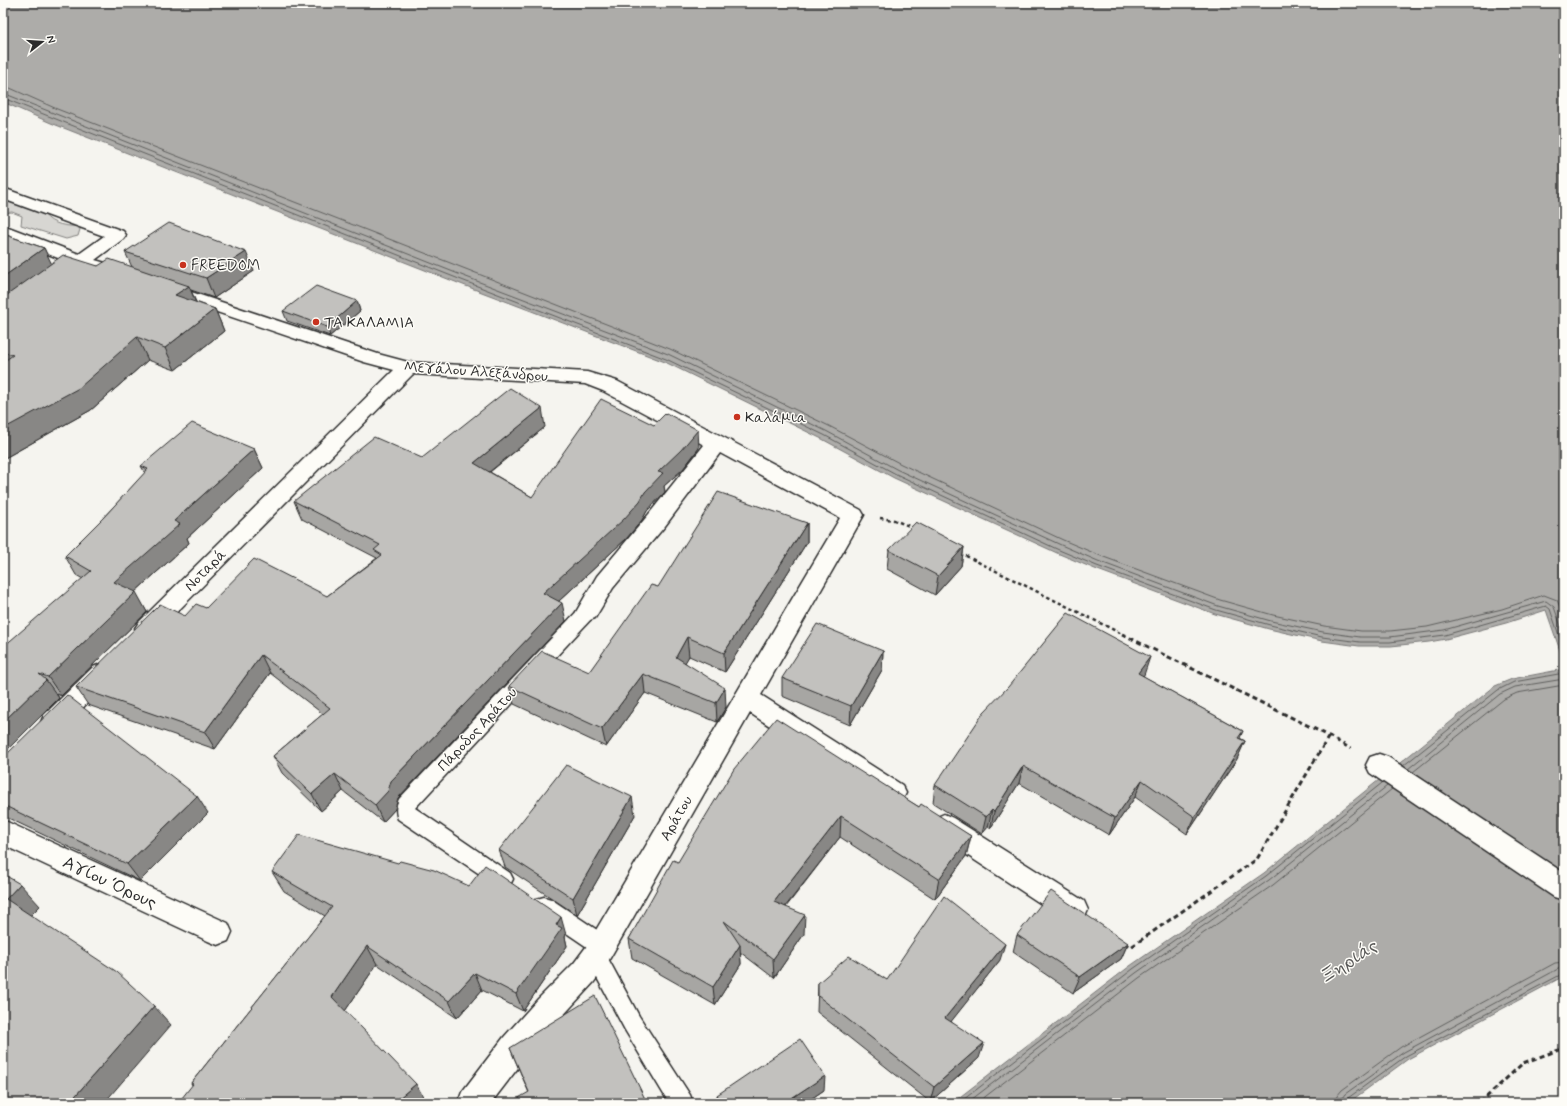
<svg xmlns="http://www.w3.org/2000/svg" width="1567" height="1106" viewBox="0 0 1567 1106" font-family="Mynerve,sans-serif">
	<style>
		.green { fill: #d7d6d2; stroke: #81807e }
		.water { fill: #adaca9; stroke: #797877 }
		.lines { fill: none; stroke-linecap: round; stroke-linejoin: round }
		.shore { stroke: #5f5f5d; stroke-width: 1 }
		.lane-casing { stroke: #2b2b2b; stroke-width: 3 }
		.street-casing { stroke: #2b2b2b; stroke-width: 3 }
		.path-far1 { stroke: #2b2b2b; stroke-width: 2.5; stroke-dasharray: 3.5 3; stroke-linecap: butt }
		.path { stroke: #2b2b2b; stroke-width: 3; stroke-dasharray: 5 3.5; stroke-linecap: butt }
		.lane { fill: #fdfcf7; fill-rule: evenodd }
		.street { fill: #fdfcf7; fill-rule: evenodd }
		.wall { fill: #a7a6a3; stroke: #2b2b2b }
		.shaded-wall { fill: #888785; stroke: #2b2b2b }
		.building { fill: #c2c1be; stroke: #2b2b2b }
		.poi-dot { fill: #c8321e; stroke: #fdfcf7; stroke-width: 1.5 }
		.labels { text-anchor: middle; stroke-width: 3; stroke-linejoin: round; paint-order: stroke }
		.poi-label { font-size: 15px; fill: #2b2b2b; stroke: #fdfcf7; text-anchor: start }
		.street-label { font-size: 15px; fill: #2b2b2b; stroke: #fdfcf7 }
		.near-street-label { font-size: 18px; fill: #2b2b2b; stroke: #fdfcf7 }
		.near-water-label { font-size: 19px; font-style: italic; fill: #585857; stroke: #fdfcf7 }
	</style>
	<rect width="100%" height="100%" fill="#f5f4ef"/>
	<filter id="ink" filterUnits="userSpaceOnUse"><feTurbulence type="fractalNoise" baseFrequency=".025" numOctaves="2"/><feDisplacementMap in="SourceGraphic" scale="8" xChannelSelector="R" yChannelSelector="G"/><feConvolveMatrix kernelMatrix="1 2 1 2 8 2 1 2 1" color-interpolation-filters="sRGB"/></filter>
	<g filter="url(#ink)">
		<!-- green -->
		<path class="green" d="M8 199 44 214C52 225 68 227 81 226L78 236 66 239 21 225 22 216 12 212 3 213V202Z"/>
		<!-- water -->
		<path class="water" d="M3 3H1564V662L1546 610 1506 623 1446 639 1429 642 1391 646H1359L1322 641 1269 629 1215 614 1095 569 1057 553 894 478 822 439 665 362 458 283 51 123 3 102Z
			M1564 669V976L1408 1059 1348 1103H952L1130 966 1264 873 1495 686 1512 679Z"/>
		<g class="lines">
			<!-- shore -->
			<path class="shore" d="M3 87 10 88 57 109 670 349 829 426 901 464 1063 540 1101 556 1220 600 1273 615 1324 626 1361 631H1390L1427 627 1502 609 1544 595 1557 600 1564 617
				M3 93 461 275 668 354 826 431 898 470 1061 545 1098 561 1218 606 1271 621 1323 632 1360 637H1390L1444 630 1546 601 1554 607 1564 635
				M3 98 459 279 666 359 824 435 896 474 1059 550 1097 566 1216 610 1270 625 1322 637 1360 642H1390L1445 635 1546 606 1550 609 1564 650
				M1403 766 1498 690 1514 682 1564 673
				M1408 769 1500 694 1515 687 1564 679
				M1413 772 1504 699 1517 693 1564 685
				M959 1103 1133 969 1266 876 1382 783
				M967 1103 1136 973 1269 880 1387 786
				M977 1103 1139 978 1273 885 1392 789
				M1336 1103 1337 1096 1342 1090 1401 1047 1555 963 1564 962
				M1342 1103V1098L1345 1094 1404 1052 1558 969 1564 968
				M1347 1103 1348 1098 1406 1056 1564 973"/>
			<!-- lane casing -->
			<g class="lane-casing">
				<path id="lane" d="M587 606 593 607 595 612 593 617 415 808 510 873 513 879 510 885 503 888 496 885 398 819C395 811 396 806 399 799L581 607Z
					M544 897 551 899 609 938 612 945 609 952 605 953 639 1016 690 1095 693 1103H669L625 1030 589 963 586 956 590 949 537 913 534 906 537 899Z"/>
			</g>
			<!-- street casing -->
			<g class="street-casing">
				<path id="street" d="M3 188 123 231 126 235 123 239 95 260 116 266 119 270 116 274 110 275 84 267 73 272 67 271 64 267 68 262 3 236V225L79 254 104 236 3 199Z
					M167 284 378 354 408 362 587 372 617 381 861 510 864 515 761 695 902 785 906 793 902 801 893 804 884 801 750 713 606 965 594 982 534 1047 491 1103H458L462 1092 504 1037 538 999 574 963 586 947 840 518 720 453 665 526 613 588 595 618 587 621 579 618 576 612 597 576 649 514 704 445 603 391 585 384 413 374 155 634 147 637 139 634 135 628 139 622 394 370 364 362 161 293 158 289 161 285Z
					M101 664 109 667 113 674 109 681 62 729 53 732 44 729 41 722 44 715 93 667Z
					M1379 754 1388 757 1564 873V900L1554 897 1370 773 1366 765 1370 757Z
					M944 814 953 818 1084 901 1088 910 1084 919 1074 923 1064 919 935 834 931 826 935 818Z
					M3 820 228 923 232 932 228 941 218 945 208 941 3 845Z"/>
			</g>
			<!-- path-far1 -->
			<path class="path-far1" d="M880 518 894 520 914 528
				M960 553 1124 635"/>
			<!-- path -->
			<path class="path" d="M1122 634 1329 736 1351 749
				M1125 943 1131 947 1257 859 1329 736
				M1480 1103 1523 1063 1564 1048"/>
			<!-- lane -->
			<use href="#lane" class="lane"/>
			<!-- street -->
			<use href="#street" class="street"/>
		</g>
		<!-- wall -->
		<path class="wall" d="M3 234 44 248 51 264 98 266 132 267 125 252 254 271 214 298 191 290 196 302 215 309 224 331 175 370 148 360 91 410 3 459Z
			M357 301 360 311 330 336 287 321 283 311Z
			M545 427 490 472 532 497 699 448 683 469 664 486 665 492 647 511 642 520 627 538 559 601 566 621 398 798 395 809 383 822 343 791 321 811 282 773 273 756 323 714 270 673 215 749 88 705 76 687 185 616 206 608 327 596 377 558 302 519 294 501 422 458Z
			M254 449 263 468 187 538 189 543 135 592 147 612 61 696 57 694 59 698 3 754 83 579 76 575 65 556 103 518 145 473 141 466Z
			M807 523V542L725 672 689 656 685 662 726 707 717 722 645 693 606 747 514 704 509 686 589 672 658 587Z
			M964 547 961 566 935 595 887 569 889 550Z
			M883 651 882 670 850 725 782 696V678Z
			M1144 675 1143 676 1243 731 1240 738 1245 741 1237 759 1187 834 1135 797 1109 835 1019 783 990 829 988 827 982 834 933 803 935 785Z
			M3 758 208 813 140 881 6 817 3 813Z
			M869 777 919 807 971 836 966 856 935 899 840 837 786 907 804 934 774 978 740 952 741 964 715 1005 632 958 629 939 678 862Z
			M635 815 577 915 505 867 499 850Z
			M272 872 566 935 565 937 567 946 523 1011 482 990 457 1018 377 964 345 1011 425 1100 192 1085 191 1083 325 916 284 891Z
			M1017 935 1128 943 1121 959 1073 993 1013 952Z
			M1000 960 951 1021 979 1058 930 1102 817 1012 818 983 887 980Z
			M510 1048 647 1103 529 1093Z
			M824 1090 805 1103H718L717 1095Z"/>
		<!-- shaded-wall -->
		<path class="shaded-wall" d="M44 248 55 271 3 308V277Z
			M246 252 254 271 214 298 206 278Z
			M189 286 198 308 175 295Z
			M357 301 360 311 330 336 327 327Z
			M215 309 224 331 175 370 165 348Z
			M137 337 148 360 91 410 3 459V429Z
			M542 408 545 427 478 481 474 463Z
			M698 430 699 448 683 469 664 486 665 492 647 511 642 520 627 538 547 612 543 593 645 492 658 472Z
			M254 449 263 468 187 538 189 543 125 601 114 582 174 521Z
			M807 523V542L725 672 724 653Z
			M964 547 961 566 935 595 938 576Z
			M136 592 147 612 61 696 48 677Z
			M562 603 566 621 398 798 395 809 383 822 375 805 391 781Z
			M687 637 689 656 678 675 676 657Z
			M883 651 882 670 850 725 851 706Z
			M261 655 270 673 215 749 205 732Z
			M1150 657 1144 675 1132 691 1138 673Z
			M643 674 645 693 606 747 602 729Z
			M46 680 59 698 3 754V722Z
			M725 688 726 707 717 722 716 703Z
			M1245 741 1237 759 1187 834 1195 817Z
			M1023 766 1019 783 990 829 994 812Z
			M335 774 343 791 321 811 312 794Z
			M1142 780 1135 797 1109 835 1115 818Z
			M197 796 208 813 140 881 127 864Z
			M632 797 635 815 577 915 573 898Z
			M992 810 988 827 982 834 986 817Z
			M841 816 840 837 774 921V902Z
			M971 836 966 856 935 899 939 879Z
			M20 884 40 906 26 920 6 899Z
			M805 915 804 934 774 978 773 959Z
			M561 917 566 935 565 937 567 946 523 1011 516 994Z
			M1128 943 1121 959 1073 993 1080 977Z
			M1005 944 1000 960 942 1033 945 1018Z
			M740 945 741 964 715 1005 713 987Z
			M367 946 377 964 343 1014 332 997Z
			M475 973 482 990 457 1018 449 1001Z
			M154 1006 171 1025 104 1103H69Z
			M984 1043 979 1058 930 1102 934 1087Z
			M825 1076 824 1090 805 1103H784Z
			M416 1084 425 1100 421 1103H393Z"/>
		<!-- building -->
		<path class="building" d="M169 223 246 252 206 278 125 252Z
			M3 234 44 248 3 277Z
			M63 255 98 266 109 259 189 286 175 295 215 309 165 348 137 337 79 388 3 429V362L13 355 3 352V298Z
			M316 286 357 301 327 327 283 311Z
			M510 388 542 408 474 463 532 497 601 399 654 425 666 413 698 430 681 450 658 472 663 473 645 492 640 501 624 519 543 593 562 603 391 781 388 791 375 805 335 774 312 794 273 756 330 708 261 655 205 732 76 687 160 604 185 616 196 604 206 608 254 559 327 596 382 555 374 550 380 545 294 501 374 437 422 458Z
			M192 423 254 449 174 521 180 524 114 582 136 592 48 677 39 674 46 680 3 722V647L91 571 65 556 103 518 148 469 141 466Z
			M718 492 807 523 724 653 687 637 676 657 725 688 716 703 643 674 602 729 509 686 542 651 589 672 651 585 658 587Z
			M916 522 964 547 938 576 889 550Z
			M1068 613 1150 657 1138 673 1243 731 1238 738 1245 741 1195 817 1142 780 1115 818 1023 766 994 812 992 810 986 817 935 785 984 712 1008 687Z
			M817 624 883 651 851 706 782 678Z
			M67 695 197 796 127 864 3 805V758Z
			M776 718 869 777 870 776 919 807 921 804 971 836 939 879 841 816 774 902 805 915 773 959 724 921 740 945 713 987 629 939 673 860 678 862 734 769Z
			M566 765 632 797 573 898 499 850Z
			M299 835 398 863 400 861 434 870 469 886 485 865 561 917 556 925 562 928 516 994 475 973 449 1001 367 946 332 997 416 1084 393 1103H178L193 1084 191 1083 332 907 272 872Z
			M3 874 20 884 6 899 117 972 154 1006 69 1103H3Z
			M1051 891 1128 943 1080 977 1017 935Z
			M944 896 1005 944 945 1018 984 1043 934 1087 818 996V983L849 956 887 980Z
			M595 996 647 1103H516L515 1100 529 1092 510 1048Z
			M800 1039 825 1076 784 1103H723L717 1095Z"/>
	</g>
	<!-- markers -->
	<g class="poi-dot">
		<circle cx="183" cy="265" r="4"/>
		<circle cx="316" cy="322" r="4"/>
		<circle cx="737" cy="417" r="4"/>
	</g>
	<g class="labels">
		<!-- poi labels -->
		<g class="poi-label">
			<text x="191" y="270">FREEDOM</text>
			<text x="324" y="327">ΤΑ ΚΑΛΑΜΙΑ</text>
			<text x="745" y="422">Καλάμια</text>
		</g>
		<!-- street labels -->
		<g class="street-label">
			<text transform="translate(476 371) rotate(4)" y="5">Μεγάλου Αλεξάνδρου</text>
			<text transform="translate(205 570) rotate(-45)" y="5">Νοταρά</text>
			<text transform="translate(477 729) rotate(-47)" y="5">Πάροδος Αράτου</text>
			<text transform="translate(676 818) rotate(-60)" y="5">Αράτου</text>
		</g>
		<!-- near-street labels -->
		<g class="near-street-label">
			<text transform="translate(110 882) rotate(25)" y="6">Αγίου Όρους</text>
		</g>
		<!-- near-water labels -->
		<g class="near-water-label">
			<text transform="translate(1347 961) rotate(-33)" y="7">Ξηριάς</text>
		</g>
	</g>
	<!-- margin -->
	<rect width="1567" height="1106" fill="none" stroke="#fdfcf7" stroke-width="16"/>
	<rect x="8" y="8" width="1551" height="1090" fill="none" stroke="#2b2b2b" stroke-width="1.5" filter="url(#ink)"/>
	<!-- north arrow -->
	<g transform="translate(42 42) rotate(73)" stroke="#fdfcf7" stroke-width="3" paint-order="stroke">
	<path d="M0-3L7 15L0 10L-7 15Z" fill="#2b2b2b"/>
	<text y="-6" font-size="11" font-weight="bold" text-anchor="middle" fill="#2b2b2b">N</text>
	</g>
</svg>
